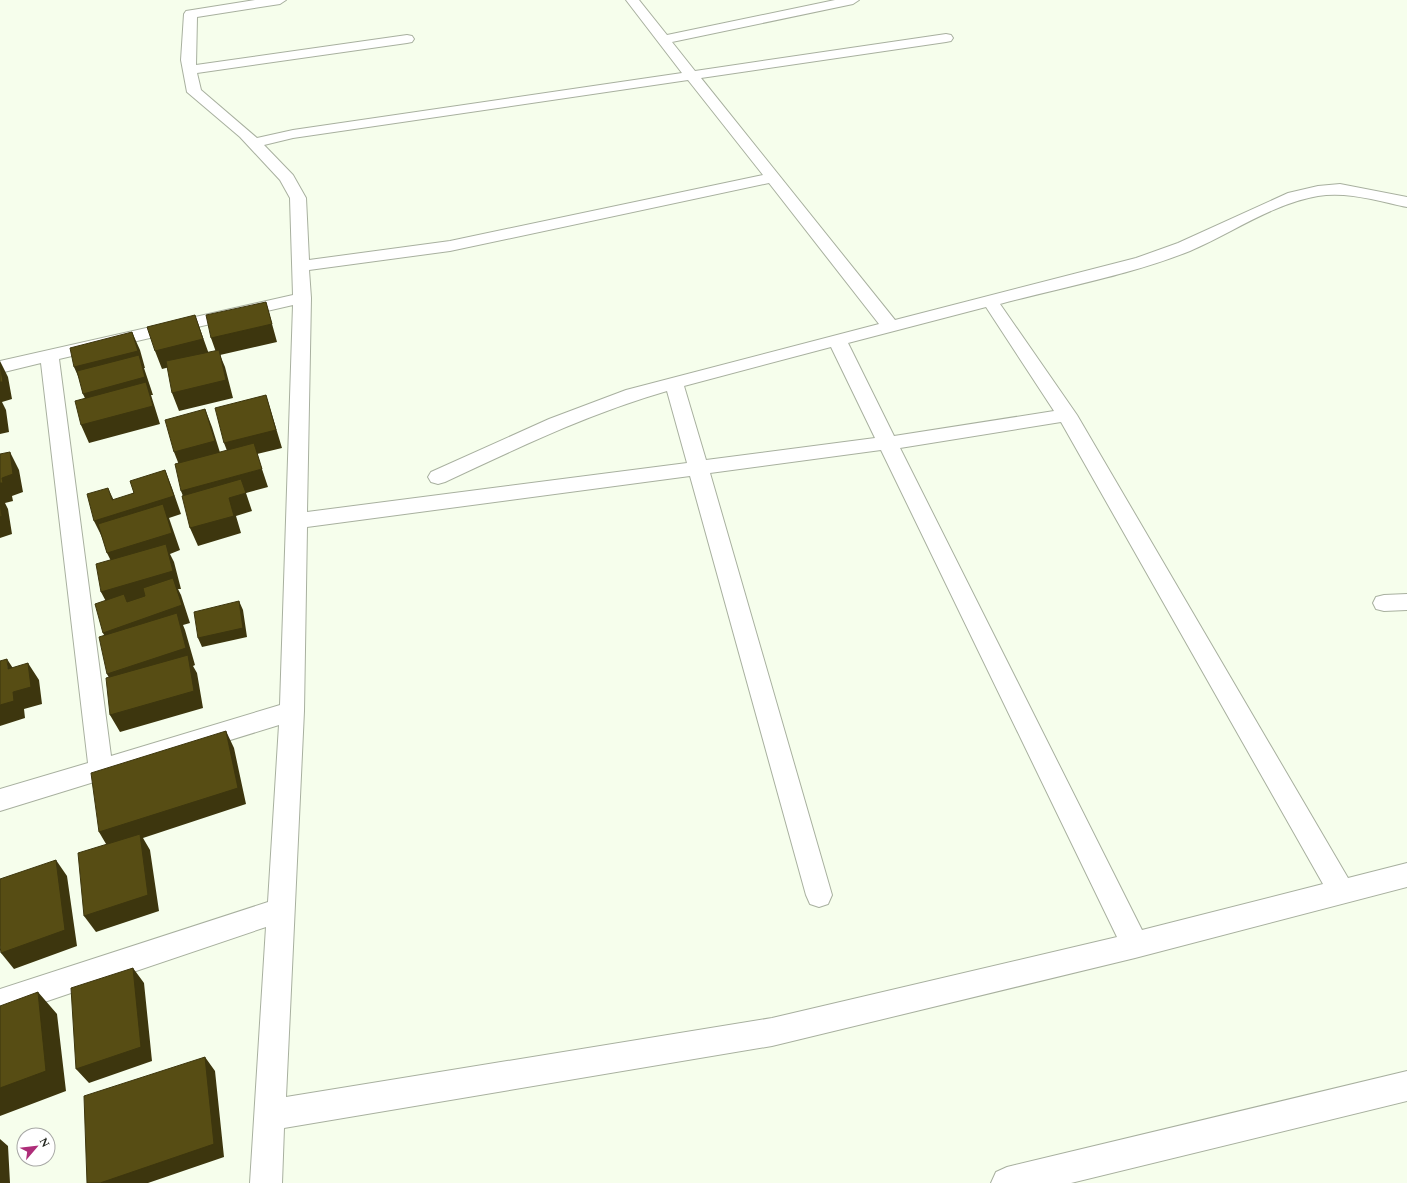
<svg xmlns="http://www.w3.org/2000/svg" width="1407" height="1183" viewBox="0 0 1407 1183" font-family="Spectral,serif">
	<style>
		.lines { fill: none; stroke-linecap: round; stroke-linejoin: round }
		.minor-casing { stroke: #a8b09f; stroke-width: 2 }
		.minor { fill: #fff; fill-rule: evenodd }
		.shaded-wall { fill: #3d360e }
		.building { fill: #574d14; stroke: #3d360e }
	</style>
	<rect width="100%" height="100%" fill="#f6feec"/>
	<g class="lines">
		<!-- minor casing -->
		<g class="minor-casing">
			<path id="minor" d="M255 0H286L280 4 197 17 196 65 407 35 412 36 414 39 412 42 407 43 197 73 201 90 257 138 293 130 682 73 626 0H639L667 35 835 0H859L853 4 672 42 695 71 946 34 951 35 953 38 951 41 946 42 701 78 895 320 1136 258 1178 243 1288 193 1318 186 1340 184 1407 197V207C1378 201 1347 191 1318 196 1272 204 1232 233 1190 251 1130 275 1063 287 1000 304L1077 415 1348 878 1407 863V887L1135 958 772 1046 284 1128 282 1183H250L266 927 0 1017V989L268 902 279 725 0 811V789L88 763 41 363 0 373V361L293 295 290 198 280 180 240 137 187 92 181 60 184 14 186 11ZM688 80 763 175 450 241 309 260 306 198 293 175 264 145 293 138ZM769 183 879 324 626 390 549 419 431 472 428 477 431 482 438 484 445 482C518 448 590 413 667 391L687 463 307 512 311 298 309 270 450 251ZM293 305 280 705 111 756 59 359ZM986 307 1054 411 894 436 848 343ZM831 347 875 438 706 460 684 386ZM1061 422 1323 884 1142 930 900 448ZM881 450 1117 937 772 1018 286 1097 304 711 307 527 690 476 806 895 810 904 819 907 828 904 832 895 710 473Z
				M1407 594V610L1384 611 1376 609 1373 603 1376 597 1384 595Z
				M1407 1071V1101L1071 1183H991L996 1172 1007 1167Z"/>
		</g>
		<!-- minor -->
		<use href="#minor" class="minor"/>
	</g>
	<!-- shaded-wall -->
	<path class="shaded-wall" d="M266 302 277 342 220 355 225 367 233 398 179 411 172 393 217 355 211 338Z
		M195 315 210 357 162 369 155 351Z
		M132 332 140 350 145 368H144L153 395H151L160 424 89 443 81 425 91 411 83 394 82 385 74 367Z
		M0 361 8 377 12 399 2 402 6 410 9 432 0 434Z
		M266 395 282 448 257 454 268 487 246 493 252 511 236 516 241 533 198 546 190 528 188 509 181 491 231 461 224 443Z
		M205 409 212 427 222 459 181 470 174 452Z
		M10 452 19 470 23 492 12 496 13 501 5 503 8 509 12 534 0 538V483L2 478Z
		M165 470 172 488 181 514 169 518 180 550 170 554 174 562 181 589H178L181 595 190 623 183 625 185 630 195 665 193 666 197 673 203 708 120 732 110 715 116 691 107 674 112 650 103 633 110 609 101 592 116 571 107 553 103 539 94 521 112 500 108 488 116 505Z
		M239 601 243 610 247 637 202 647 198 638Z
		M7 659 18 676 8 669Z
		M28 663 39 680 42 704 24 709 25 718 0 726V705L13 692Z
		M226 731 234 748 246 804 143 838 150 850 159 911 96 932 84 916 109 849 99 832Z
		M56 860 67 876 77 946 14 969 1 953Z
		M133 968 144 983 152 1061 89 1083 76 1069Z
		M38 992 57 1014 66 1091 0 1116V1088Z
		M205 1057 215 1071 224 1157 148 1183H100Z
		M0 1139 8 1146 10 1183H0Z"/>
	<!-- building -->
	<path class="building" d="M266 302 272 324 211 338 206 315Z
		M195 315 203 339 155 351 147 327Z
		M132 332 138 351 74 367 70 348Z
		M219 350 226 380 172 393 166 361Z
		M139 355 145 377 83 394 77 371Z
		M0 364 3 382H0Z
		M146 382 153 406 81 425 75 401Z
		M266 395 276 430 224 443 215 408Z
		M205 409 215 441 174 452 165 420Z
		M254 443 262 469 181 491 175 464Z
		M10 452 13 474 2 478 3 483H0V454Z
		M165 470 174 496 94 521 87 494 108 488 112 500 134 493 130 481Z
		M241 479 246 493 229 498 234 516 190 528 182 496Z
		M0 503 2 516 0 517Z
		M163 504 172 533 107 553 98 524Z
		M166 544 173 571 101 592 96 564Z
		M173 578 182 605 103 633 95 604 124 594 127 602 145 596 143 588Z
		M239 601 243 628 198 638 194 612Z
		M177 613 186 648 107 674 99 637Z
		M188 655 194 691 110 715 106 678Z
		M7 659 8 669 28 663 31 687 13 692 14 701 0 705V661Z
		M226 731 238 788 99 832 91 773Z
		M140 834 148 895 84 916 78 853Z
		M56 860 65 930 1 953 0 946V879Z
		M133 968 141 1047 76 1069 71 988Z
		M38 992 46 1071 0 1088V1006Z
		M205 1057 214 1144 100 1183H87L84 1096Z"/>
	<!-- north arrow -->
	<g transform="translate(36 1147) rotate(62)"><circle r="19" fill="#ffffff" stroke="#a7a8a5"/>
	<path d="M0-3L7 15L0 10L-7 15Z" fill="#ae2d79"/>
	<text y="-6" font-size="11" font-weight="bold" text-anchor="middle" fill="#22251e">N</text>
	</g>
</svg>
